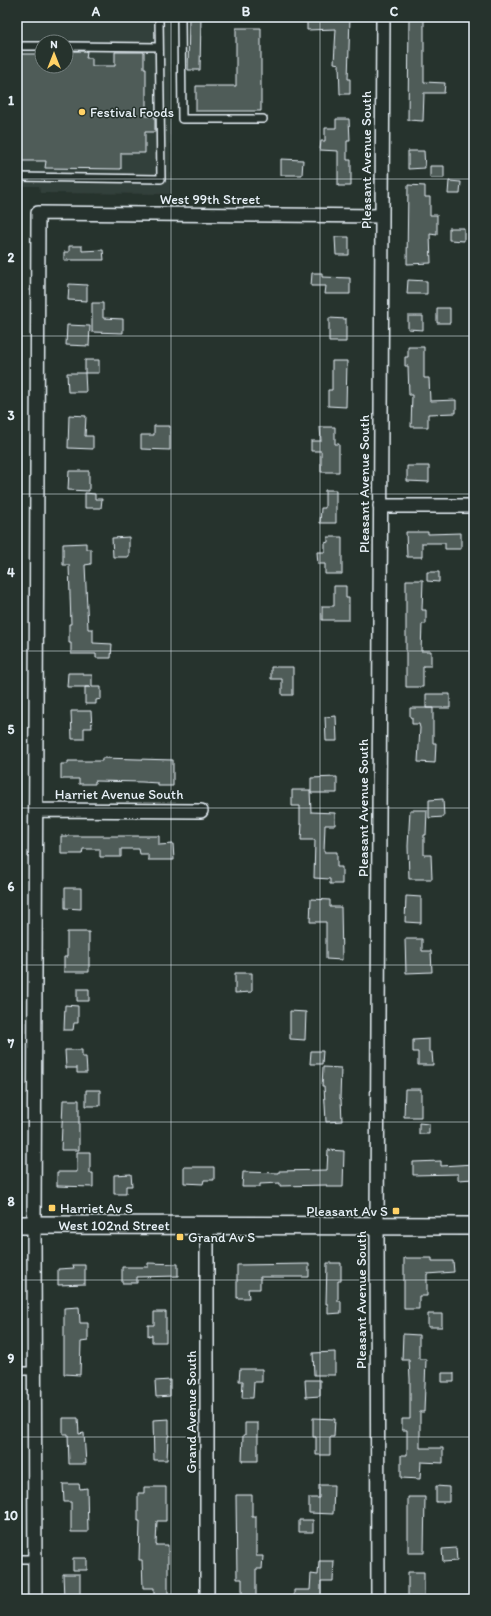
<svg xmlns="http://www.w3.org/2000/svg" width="491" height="1616" viewBox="0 0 491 1616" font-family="Itim,sans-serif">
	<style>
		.built { fill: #333f3a; fill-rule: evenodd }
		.building { fill: #505c59; stroke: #e8f1f8 }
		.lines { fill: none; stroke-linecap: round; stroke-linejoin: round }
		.service-casing { stroke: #e8f1f8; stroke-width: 10 }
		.minor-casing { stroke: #e8f1f8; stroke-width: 16 }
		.tertiary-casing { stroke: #e8f1f8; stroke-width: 20 }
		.service { stroke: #26332d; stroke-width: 7 }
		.minor { stroke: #26332d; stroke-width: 13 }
		.tertiary { stroke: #26332d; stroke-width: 17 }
		.grid { fill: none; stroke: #e8f1f8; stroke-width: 1; stroke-opacity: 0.55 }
		.poi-dot { fill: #ffd166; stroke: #26332d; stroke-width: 1.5 }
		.labels { text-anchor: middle; stroke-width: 3; stroke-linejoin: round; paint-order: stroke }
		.poi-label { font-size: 14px; fill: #e8f1f8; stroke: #26332d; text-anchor: start }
		.street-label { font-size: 14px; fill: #e8f1f8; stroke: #26332d }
		.neatline { fill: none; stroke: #e8f1f8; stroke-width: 1.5 }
		.grid-label { font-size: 13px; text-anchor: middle; font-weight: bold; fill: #e8f1f8 }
	</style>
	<rect width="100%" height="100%" fill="#26332d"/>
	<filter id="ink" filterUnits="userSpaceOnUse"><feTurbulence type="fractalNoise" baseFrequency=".025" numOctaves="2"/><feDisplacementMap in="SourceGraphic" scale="8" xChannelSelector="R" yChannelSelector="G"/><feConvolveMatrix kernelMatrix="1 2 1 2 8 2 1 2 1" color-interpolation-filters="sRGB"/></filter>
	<g filter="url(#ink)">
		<!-- built -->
		<path class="built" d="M17 17H171L170 194 40 193 39 186H17ZM42 42H66V66H42Z"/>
		<!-- building -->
		<path class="building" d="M189 17H201L200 70H188Z
			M307 17H350L348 79H350V94H340L339 64 334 63 336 29 307 30Z
			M409 17H424V82L445 83 444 93H424L423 121 408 120Z
			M236 28H261V111H196V86H236Z
			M71 51H87L86 58H92V66H115V52H144V68H146V116H155V132H145V153H121V169L45 168 46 161H17V54H42V66H66V54H71Z
			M336 119H349L350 141H347V160H351V186H338V151L320 150 321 141H325V128H336Z
			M408 151H424L425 168 408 169Z
			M281 159 303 160 302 175H281Z
			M430 166H444V178H430Z
			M449 181 461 182 460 194H448Z
			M408 185 425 186V197H430V215H437V235L430 234 431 263 407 264Z
			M449 228H464V241L449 240Z
			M335 237H349V255H336Z
			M69 246H82V251L103 250 104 260H64V252H69Z
			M312 273H322V277L350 278V294H325L326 286H311Z
			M408 280 427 281V294H407Z
			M69 284 87 285V301L68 300Z
			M92 303H103V318L123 319V333L92 332Z
			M437 308H450V323H437Z
			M408 316H423V330L408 329Z
			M329 318 346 319V342H329Z
			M67 325 90 326 89 346 66 345Z
			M408 347H424V378H429L430 401 456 400V413L428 414V427H411L412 395H409L408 366H405V357H408Z
			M85 360H99V373H85L86 392H68L67 373H85Z
			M332 361H347L346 407 328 406V390H332Z
			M69 415 86 416 85 436H93V449L68 448Z
			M154 426H170V450L141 449V435H154Z
			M320 427H335V444H339V472H321V451H311V441H321Z
			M407 466H429V482L407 481Z
			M69 471H89V491L68 490Z
			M325 490H336V523H320L321 508H325Z
			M85 493 95 494V499H102L101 508H85Z
			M406 532H428V534L461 533V549H445V543H422V557H407Z
			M129 537V557H113L112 538Z
			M328 537H342V574H325V564H318L317 552H325V543L328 542Z
			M86 543V549H91V564L85 565 88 629H93V643L112 644 111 658H96V654H71V643H69V624H71L69 565H63V544Z
			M427 572H439V582L427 581Z
			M406 580H423L422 610H426V624H422L421 651H431V666H423V687H406Z
			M334 586H346V598H349V620H322V606H334Z
			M271 667H293V695H282V679H271Z
			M68 673H83V675H92V687H101V699L96 700V704H85V687H90H67Z
			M426 694H450V708H426Z
			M410 708H433V743H436L435 763 418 762 420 728 419 724H412V718L410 717Z
			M71 711H91L92 728H84V739H72Z
			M336 716 337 741H326L325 717Z
			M102 758 173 760V786H158V783L142 782 95 781V784H79V779H61V764H68V761H102Z
			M337 777V793H311V778Z
			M292 790H310L311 812 335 813V825H325L324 852H337V867H342V884H330V879L314 878 315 840H301L302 824H300V806H292Z
			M443 799 444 817 429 818V800Z
			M410 810H427L426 835H424V855H431L432 879H409L408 846Z
			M61 836H159V845L173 844 174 860H148V854H140L139 849H121V857H100V849H83L82 854H61Z
			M65 888H81V909L65 908Z
			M406 896 421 897V923L405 922Z
			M311 899 330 900V907H341L342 960 326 959V922H310Z
			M67 932H89V972H64V957H67Z
			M405 939H422V951H431L432 972 406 973Z
			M235 973H252V992L235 993Z
			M77 989H89V1001H77Z
			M65 1005 78 1006V1023H74L73 1030H64Z
			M290 1011 306 1012 305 1040 290 1039Z
			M429 1039V1052H432L433 1065H418V1052H413V1040Z
			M65 1050H82V1057H86L87 1073H77V1068H66Z
			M311 1051H323L322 1064H310Z
			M323 1067 341 1068 340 1099H341L342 1121 326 1122 324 1086H322Z
			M405 1089H421V1117H404Z
			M86 1090H100V1106H86Z
			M63 1100H79V1150H61Z
			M419 1123 429 1124V1134H419Z
			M328 1150 344 1151 343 1187H326L327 1185 280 1186V1183L260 1184V1187H242L243 1172 279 1173V1171L327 1170Z
			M77 1152H90V1173H93V1187L57 1186V1172H77Z
			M441 1161V1166L474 1164V1179L458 1180V1174L413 1175V1162Z
			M184 1167H214V1180H204L203 1184 184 1183Z
			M131 1174 132 1186H126V1194H114V1175Z
			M404 1258H432V1261H453L454 1272 427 1274V1296H419V1309H404Z
			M148 1263 178 1264V1276L137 1277V1283H122V1267H148Z
			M327 1263H341V1281H338V1301H341V1313L328 1314V1304H326Z
			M309 1264V1277H260V1289H248L249 1298H237V1265Z
			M73 1265H85V1284L58 1285V1269L74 1268Z
			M79 1307 80 1323H88V1341L81 1342 80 1375 64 1374V1308Z
			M154 1312H166V1342H152V1335L148 1336V1325H154Z
			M428 1314H442V1327H428Z
			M403 1334 419 1335V1359H426L424 1412H420V1448H443V1463L421 1462 420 1479 401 1478V1455H407V1430H402V1419H410V1379L409 1360H402Z
			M335 1352V1375H314L313 1353Z
			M240 1369H262V1382H254L253 1398H242L243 1381H239Z
			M442 1373H454V1382H442Z
			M170 1380V1396L156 1397 155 1381Z
			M305 1380H320V1396L306 1397Z
			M63 1418H78L79 1434 84 1433 86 1464H69L68 1434H63Z
			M313 1418 335 1419 334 1437H330V1455H316V1437H313Z
			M169 1419V1436H168L167 1460H154L153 1420Z
			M245 1423H258V1461H242L243 1435H245Z
			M63 1484H79L80 1489 87 1488 88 1532H71V1502H64Z
			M319 1485H334L333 1514 309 1513V1498H319Z
			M436 1486 449 1487V1502H436Z
			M144 1487H166V1521H157L156 1545H168V1599H154V1588H143L142 1560H139L140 1521H138V1493H144Z
			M236 1495H252V1517H256V1556H263L262 1569H256V1599H242V1579H237Z
			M408 1497H425L424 1553H408Z
			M299 1520H313V1532H299Z
			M456 1548 457 1561 443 1562 442 1549Z
			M73 1558H87V1570H73Z
			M319 1561H334L333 1581H321V1599H294V1590H310L311 1574 318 1575Z
			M408 1572H424V1597H408Z
			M63 1574H80V1599H64Z"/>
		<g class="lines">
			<!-- service casing -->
			<g class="service-casing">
				<path id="service" d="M181 17 182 119H263
					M17 46H42
					M66 46 159 47
					M17 177 161 179 159 17
					M17 1371H34
					M17 1559H35"/>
			</g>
			<!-- minor casing -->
			<g class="minor-casing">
				<path id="minor" d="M380 506H474
					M36 810 201 811
					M35 1599 34 1225 38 213 382 216
					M207 1599V1226
					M378 1599 377 1226 383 17"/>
			</g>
			<!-- tertiary casing -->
			<g class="tertiary-casing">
				<g id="tertiary">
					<path id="s1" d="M17 1225 474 1226"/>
				</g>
			</g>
			<!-- service -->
			<use href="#service" class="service"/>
			<!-- minor -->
			<use href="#minor" class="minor"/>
			<!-- tertiary -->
			<use href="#tertiary" class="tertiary"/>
		</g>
	</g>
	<!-- grid -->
	<path class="grid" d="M171 17V1599M320 17V1599M17 179H474M17 336H474M17 494H474M17 651H474M17 808H474M17 965H474M17 1122H474M17 1280H474M17 1437H474"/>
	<!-- markers -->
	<g class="poi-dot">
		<circle cx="82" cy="112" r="4"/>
		<rect x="48" y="1204" width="8" height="8" rx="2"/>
		<rect x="392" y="1207" width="8" height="8" rx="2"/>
		<rect x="176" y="1233" width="8" height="8" rx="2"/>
	</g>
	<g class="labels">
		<!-- poi labels -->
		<g class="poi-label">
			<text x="90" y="117">Festival Foods</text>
			<text x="60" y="1213">Harriet Av S</text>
			<text x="388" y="1216" text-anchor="end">Pleasant Av S</text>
			<text x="188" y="1242">Grand Av S</text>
		</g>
		<!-- street labels -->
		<g class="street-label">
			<text transform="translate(366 160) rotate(-90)" y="5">Pleasant Avenue South</text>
			<text x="210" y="204">West 99th Street</text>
			<text transform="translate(364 484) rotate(-90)" y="5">Pleasant Avenue South</text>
			<text x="119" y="799">Harriet Avenue South</text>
			<text transform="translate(363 808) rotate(-90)" y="5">Pleasant Avenue South</text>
			<text dy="5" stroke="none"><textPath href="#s1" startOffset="97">West 102nd Street</textPath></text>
			<text transform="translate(361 1300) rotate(-90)" y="5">Pleasant Avenue South</text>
			<text transform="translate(191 1412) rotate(-90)" y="5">Grand Avenue South</text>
		</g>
	</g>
	<!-- margin -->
	<rect width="491" height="1616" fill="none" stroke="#26332d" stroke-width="44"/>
	<!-- north arrow -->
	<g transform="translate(54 54)"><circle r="19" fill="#26332d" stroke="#747f7e"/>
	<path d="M0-3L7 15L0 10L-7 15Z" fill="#ffd166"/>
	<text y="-6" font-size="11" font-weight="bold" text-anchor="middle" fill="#e8f1f8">N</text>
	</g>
	<rect x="22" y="22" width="447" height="1572" class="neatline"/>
	<g class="grid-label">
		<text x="96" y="16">A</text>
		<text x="246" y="16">B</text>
		<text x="394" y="16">C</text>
		<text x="11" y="105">1</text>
		<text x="11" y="262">2</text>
		<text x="11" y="420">3</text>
		<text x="11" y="577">4</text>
		<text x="11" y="734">5</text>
		<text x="11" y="891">6</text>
		<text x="11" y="1048">7</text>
		<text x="11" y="1206">8</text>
		<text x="11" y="1363">9</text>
		<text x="11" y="1520">10</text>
	</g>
</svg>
